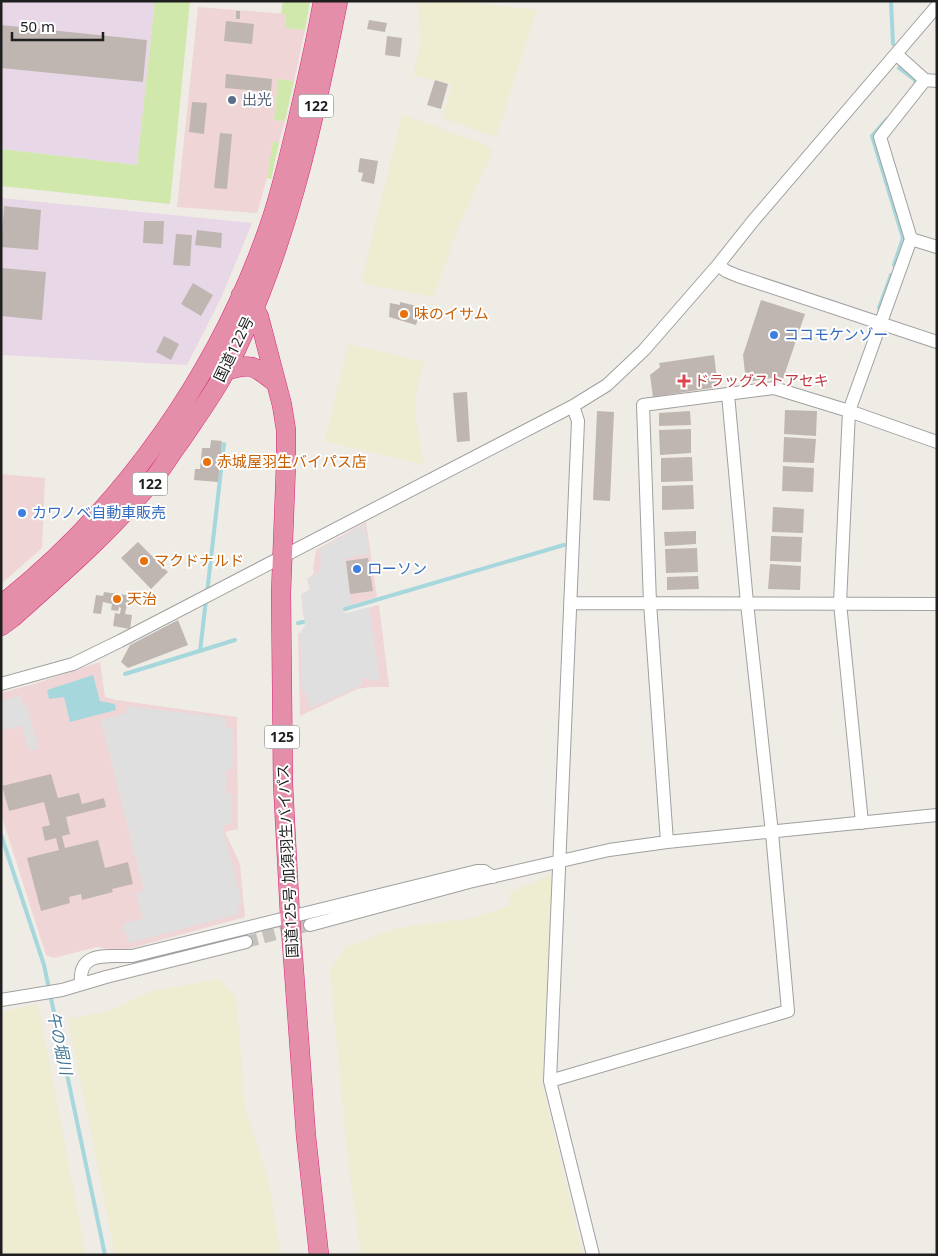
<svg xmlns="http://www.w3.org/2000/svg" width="938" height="1256" viewBox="0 0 938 1256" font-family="'Noto Sans','Noto Sans JP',sans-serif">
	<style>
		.commercial { fill: #f0d5d7 }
		.industrial { fill: #e8d7e7 }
		.farmland { fill: #eeecd1 }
		.grass { fill: #d1e8ac }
		.parking { fill: #dfdfdf }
		.water { fill: #a6d7dc }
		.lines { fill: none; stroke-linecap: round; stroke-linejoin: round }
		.stream { stroke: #a6d7dc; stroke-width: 4 }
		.building { fill: #c0b6b1 }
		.minor-tunnel { stroke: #c5c2bd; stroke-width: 12; stroke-dasharray: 12 6; stroke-linecap: butt }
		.minor-casing { stroke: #a0a0a0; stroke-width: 14 }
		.highway-casing { stroke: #d7287a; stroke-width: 20 }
		.minor { stroke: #fff; stroke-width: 12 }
		.highway { stroke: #e58eaa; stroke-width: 19 }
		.service-dot { fill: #5c6f8a; stroke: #fff; stroke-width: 2 }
		.food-dot { fill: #e8710a; stroke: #fff; stroke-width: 2 }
		.shop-dot { fill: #3f7fe0; stroke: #fff; stroke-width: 2 }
		.health-dot { fill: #e0444e; stroke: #fff; stroke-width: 2 }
		.labels { text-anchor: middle; stroke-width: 4; stroke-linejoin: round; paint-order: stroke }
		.shield { fill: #fff; stroke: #626262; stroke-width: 1 }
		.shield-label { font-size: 14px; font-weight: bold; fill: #1f1f1f }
		.service-label { font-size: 15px; fill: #4e5e75; stroke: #fff; text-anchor: start }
		.food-label { font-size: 15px; fill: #c56008; stroke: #fff; text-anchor: start }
		.shop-label { font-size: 15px; fill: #366cbe; stroke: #fff; text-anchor: start }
		.street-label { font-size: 15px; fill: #1f1f1f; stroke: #fff }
		.health-label { font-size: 15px; fill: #be3a42; stroke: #fff; text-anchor: start }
		.water-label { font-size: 16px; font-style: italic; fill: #447796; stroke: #fff }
	</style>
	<rect width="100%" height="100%" fill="#efebe5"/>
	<!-- commercial -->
	<path class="commercial" d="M198 7 286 14 285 28 305 30 294 81 278 79 274 120 285 121 279 143 273 142 267 178 257 213 177 207Z
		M1 474 45 478 42 548 1 584Z
		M366 522 377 597 343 607 345 614 379 605 389 687H371L357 689 300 716 298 633H300L305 626 301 595 310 589 307 579 314 574 313 568 316 550Z
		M100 662 105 697 116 700 237 717 238 829 225 832 240 864 245 917 121 951 97 947 54 958 46 955 1 814V693L37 683Z"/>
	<!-- industrial -->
	<path class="industrial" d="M1 1H155L137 165 1 149Z
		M1 198 252 223 222 296 187 365 1 355Z"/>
	<!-- farmland -->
	<path class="farmland" d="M418 1H453L537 10 496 136H493L442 118 452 84 413 75 420 46Z
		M402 115 482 143 493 150 456 232 434 297 366 284 362 280Z
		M348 344 424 362 416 394 415 413 424 465 325 441Z
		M553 874 542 1084 583 1255H361L348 1161 330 972 345 947 398 928 472 918 509 906 510 893Z
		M218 979 236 996 245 1107 269 1183 281 1255H115L68 1019 107 1012 149 992Z
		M38 1004 86 1255H1V1012Z"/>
	<!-- grass -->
	<path class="grass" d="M155 1H190L170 204 1 186V149L137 165Z
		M283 1H310L305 30 285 28 286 14H281Z
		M278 79 294 81 285 121 274 120Z
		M273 141 279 143 271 179 267 178Z"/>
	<!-- parking -->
	<path class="parking" d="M365 524 369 554 345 558 351 604 343 607 345 614 369 607 380 682 362 678V685L311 708 304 691 302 690 300 633 305 626 301 595 310 589 307 579 320 571 322 556 319 550Z
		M21 696 23 705 26 704 39 748 29 751 22 725 1 731V701Z
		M127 706 226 718V727L233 728V769L225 770 227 780 226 793 232 794V822L224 825 223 829 242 904 237 906 239 914 128 943 122 924 143 919 136 893 144 890 101 720 126 713Z"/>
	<!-- water -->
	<path class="water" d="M93 675 100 701 115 704 116 710 70 722 64 697 49 699 47 690Z"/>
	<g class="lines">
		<!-- stream -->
		<path class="stream" d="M891 1 893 44
			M899 68 915 80 916 85
			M887 119 872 136 903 238 894 265
			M879 308 891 275
			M207 593 224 444
			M345 609 564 545
			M298 623 303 622
			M200 651 206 600
			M125 674 235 640
			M1 835 44 965 105 1255"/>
	</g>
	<!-- building -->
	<path class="building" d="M236 11H240V19H236Z
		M369 20 387 23 385 32 367 29Z
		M226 21 254 24 252 44 224 41Z
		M1 25 147 40 143 82 1 68Z
		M387 36 402 38 400 57 385 55Z
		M226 74 272 79 271 92 225 88Z
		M435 80 448 84 441 109 427 105Z
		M192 102 207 103 204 134 189 132Z
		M220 133 232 134 227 189 214 188Z
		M360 158 378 161 374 184 361 181 363 173 358 172Z
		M4 206 41 210 38 250 1 247Z
		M144 221H164L163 244 143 243Z
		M197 230 222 233 221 248 195 245Z
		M176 234 192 235 190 266 173 265Z
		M2 268 46 272 42 320 1 316Z
		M193 283 213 295 201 316 181 304Z
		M761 300 805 314 782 382 772 378 746 382 743 355Z
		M400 302 421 307 416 325 389 317 390 303 400 305Z
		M164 336 179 344 171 360 156 352Z
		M714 355 718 387 653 397 650 375 660 367 659 363Z
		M467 392 470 441 457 442 453 393Z
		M785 410 817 411 816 436 784 434Z
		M597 411 614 412 610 501 593 500Z
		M690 411 691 425 659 426V413Z
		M691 429V453L660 455 659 430Z
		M784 437 816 439 814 463 783 462Z
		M211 440 222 441 218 482 194 480 195 469H200L202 448H210Z
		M692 457 693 481 661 482V458Z
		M783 466 814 468 813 492 782 491Z
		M693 485 694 509 662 510V486Z
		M773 507 804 509 803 533 772 532Z
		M696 531V544L665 546 664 532Z
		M771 536 802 537 801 562 770 561Z
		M138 542 168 572 151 589 121 558Z
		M697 548 698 572 666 573 665 549Z
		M368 558 373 591 350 594 346 561Z
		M770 564 801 566 800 590 768 589Z
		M698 576 699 589 667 590V577Z
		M104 592 133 596 131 606 127 605 125 614 132 615 130 629 113 626 115 613 120 614 121 608 119 607 118 611 111 610 112 604 103 602 101 614 93 613 96 595 103 596Z
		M178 620 188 645 128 668 121 662 130 645Z
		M51 774 58 798 79 793 82 804 104 798 106 807 66 817 70 834 62 836 65 848 98 840 105 868 128 862 133 884 112 889 113 892 82 900 81 894 69 897 70 903 41 911 27 858 59 850 56 838 45 841 42 827 50 825 44 802 9 811 2 786Z"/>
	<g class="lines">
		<!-- minor-tunnel -->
		<path class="minor-tunnel" d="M246 942 310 925"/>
		<!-- minor casing -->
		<g class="minor-casing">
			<path id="minor" d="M896 54 925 80 937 81
				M911 239 880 137 925 80
				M718 265 726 271 738 276 937 342
				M573 406 578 421 550 1081 593 1255
				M570 603 937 604
				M1 684 73 664 120 641 573 406 607 385 644 350 718 265 753 221 937 6
				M862 823 840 603 849 411 911 239 937 247
				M667 842 650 603 643 405 774 388 849 411 937 442
				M310 925 469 882 609 850 667 842 937 815
				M81 984C78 950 107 957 132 956L477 871H484L493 877
				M1 1000 62 990 106 977 246 942
				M550 1081 788 1011 772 833 747 603 728 394"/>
		</g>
		<!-- highway casing -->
		<g class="highway-casing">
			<path id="highway" d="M241 295 251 303 259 317 282 405 286 430V464L281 593 283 784 290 916 306 1136 319 1255
				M225 371C252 362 254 366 276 383
				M1 605C125 507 220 371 271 221 282 188 290 153 298 119 307 80 316 41 323 1
				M1 626 12 618C60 575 109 533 150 483 161 471 169 456 179 443 195 419 213 395 226 370 285 255 313 127 338 1"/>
		</g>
		<!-- minor -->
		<use href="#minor" class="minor"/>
		<!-- highway -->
		<use href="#highway" class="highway"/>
	</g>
	<!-- markers -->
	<circle class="service-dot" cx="232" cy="100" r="5"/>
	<g class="food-dot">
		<circle cx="404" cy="314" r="5"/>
		<circle cx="207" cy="462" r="5"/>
		<circle cx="144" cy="561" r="5"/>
		<circle cx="117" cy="599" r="5"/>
	</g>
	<g class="shop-dot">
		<circle cx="774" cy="335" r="5"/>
		<circle cx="22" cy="513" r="5"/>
		<circle cx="357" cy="569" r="5"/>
	</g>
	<path class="health-dot" d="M681.5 373.5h5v5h5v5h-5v5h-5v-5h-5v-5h5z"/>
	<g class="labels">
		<!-- shield labels -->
		<g class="shield">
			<rect x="298.5" y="94.5" width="35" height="23" rx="4"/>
			<rect x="132.5" y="472.5" width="35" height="23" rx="4"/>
			<rect x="264.5" y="725.5" width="35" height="23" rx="4"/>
		</g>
		<g class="shield-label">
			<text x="316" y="111">122</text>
			<text x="150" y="489">122</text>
			<text x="282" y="742">125</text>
		</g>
		<!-- service labels -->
		<g class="service-label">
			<text x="242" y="105">出光</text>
		</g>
		<!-- food labels -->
		<g class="food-label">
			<text x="414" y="319">味のイサム</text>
			<text x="217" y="467">赤城屋羽生バイパス店</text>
			<text x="154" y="566">マクドナルド</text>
			<text x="127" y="604">天治</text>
		</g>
		<!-- shop labels -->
		<g class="shop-label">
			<text x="784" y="340">ココモケンゾー</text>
			<text x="32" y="518">カワノベ自動車販売</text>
			<text x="367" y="574">ローソン</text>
		</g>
		<!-- street labels -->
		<g class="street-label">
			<text transform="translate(234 349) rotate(-64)" y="5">国道122号</text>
			<text transform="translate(288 861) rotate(-93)" y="5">国道125号 加須羽生バイパス</text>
		</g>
		<!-- health labels -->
		<g class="health-label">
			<text x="694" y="386">ドラッグストアセキ</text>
		</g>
		<!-- water labels -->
		<g class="water-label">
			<text transform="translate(60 1043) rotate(78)" y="6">午の堀川</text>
		</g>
	</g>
	<!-- border -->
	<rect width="938" height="1256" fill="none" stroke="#1f1f1f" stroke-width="5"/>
	<!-- scale -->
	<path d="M12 32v8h91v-8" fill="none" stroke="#1f1f1f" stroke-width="2.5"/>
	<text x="20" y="32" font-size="15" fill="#1f1f1f" stroke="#ffffff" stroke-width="4" paint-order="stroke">50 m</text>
</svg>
